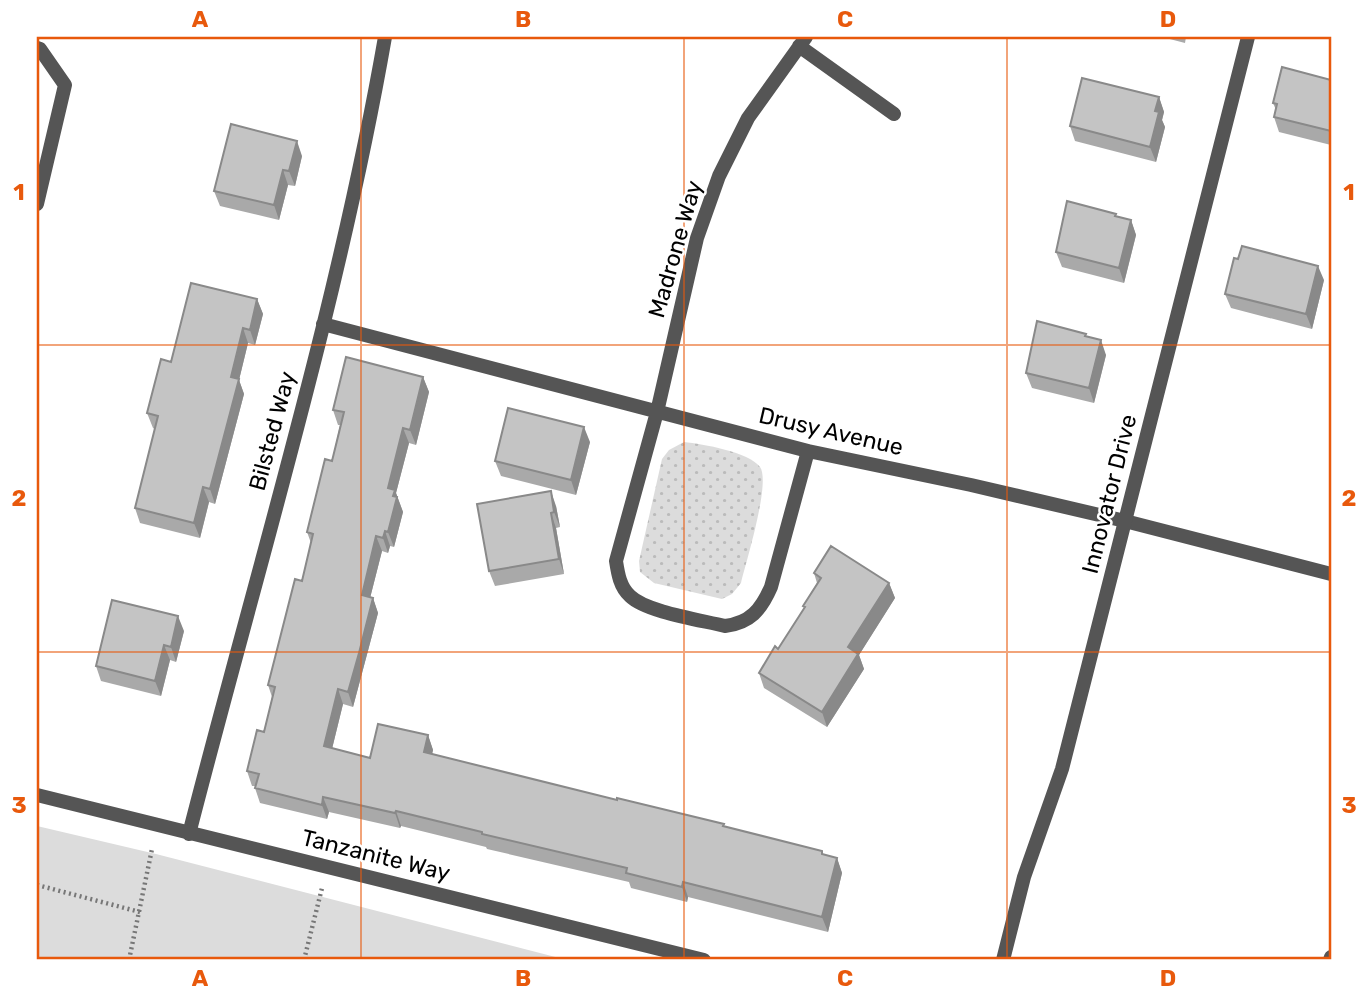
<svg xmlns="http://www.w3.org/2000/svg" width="1368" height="997" viewBox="0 0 1368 997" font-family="Rubik,sans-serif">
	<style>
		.grass { fill: url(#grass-dots) }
		.park { fill: #dcdcdc }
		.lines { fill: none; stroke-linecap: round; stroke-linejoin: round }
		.path { stroke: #777; stroke-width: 4.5; stroke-dasharray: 2 3.5; stroke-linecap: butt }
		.minor { stroke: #555; stroke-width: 14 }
		.tertiary { stroke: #555; stroke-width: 14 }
		.wall { fill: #a9a9a9 }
		.shaded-wall { fill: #898989 }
		.building { fill: #c4c4c4; stroke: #898989; stroke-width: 2 }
		.grid { fill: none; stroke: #e8590c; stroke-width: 2; stroke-opacity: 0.55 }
		.labels { text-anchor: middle; stroke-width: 5; stroke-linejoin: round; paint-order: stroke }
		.street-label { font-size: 23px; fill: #000; stroke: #fff }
		.neatline { fill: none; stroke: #e8590c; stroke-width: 2.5 }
		.grid-label { font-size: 23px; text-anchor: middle; font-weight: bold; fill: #e8590c }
	</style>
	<defs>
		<pattern id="grass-dots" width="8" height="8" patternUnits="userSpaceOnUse" patternTransform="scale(1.75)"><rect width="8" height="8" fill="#dcdcdc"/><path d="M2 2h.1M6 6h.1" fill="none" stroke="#bbb" stroke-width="1.8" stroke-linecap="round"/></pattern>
	</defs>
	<rect width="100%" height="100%" fill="#fff"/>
	<!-- grass -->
	<path class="grass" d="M684 442C703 444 749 452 760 467 771 482 746 562 741 583L732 594 722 599 654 583 640 572 639 561 662 459 669 450Z"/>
	<!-- park -->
	<path class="park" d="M37 826 156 854 567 960H37Z"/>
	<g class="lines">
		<!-- path -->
		<path class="path" d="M37 885 140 912
			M129 960 152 849
			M304 960 322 888"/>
		<!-- minor -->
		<path class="minor" d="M806 37 748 118 719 176 697 238 657 412 616 561C618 574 620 587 630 596 646 612 701 620 725 626 750 623 761 610 771 587L808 451
			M799 46 894 114
			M37 48 40 49 65 85 37 204
			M323 324 808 451 971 485 1125 521 1331 574
			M189 834C257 569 338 306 385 37
			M1330 960 1331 957"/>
		<!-- tertiary -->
		<path class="tertiary" d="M37 795 704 960
			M1003 960 1024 877 1062 769 1248 37"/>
	</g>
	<!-- wall -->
	<path class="wall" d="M1162 37H1186L1185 43Z
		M1331 80V145L1279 132 1274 117 1276 110 1273 103Z
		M1159 97 1164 112 1162 120 1165 127 1156 162 1075 141 1070 126Z
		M302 156 295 186 288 185 279 220 220 206 214 191Z
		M1117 216 1131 220 1136 235 1124 283 1062 267 1056 252Z
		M1324 280 1312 329 1231 308 1225 294Z
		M257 299 263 314 255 345 248 343 239 380 244 394 215 504 209 502 200 538 140 523 135 508 155 429 153 428 147 413 171 362Z
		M1087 337 1106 355 1094 403 1032 388 1026 373Z
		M423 377 429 392 416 445 409 443 396 493 403 512 394 547 390 546 388 553 382 551 370 598H373L378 613 353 707 343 704 332 749 370 758 428 735 433 750 432 754 725 827 837 858 842 873 828 932 688 897 687 902 631 888 629 882 487 849 486 847 401 826 400 828 329 812 327 819 260 803 255 788V786H252L247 771 264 732 272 697 268 685 302 581 311 543 307 532 332 461 340 425H338L333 410Z
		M590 442 576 495 501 476 495 461Z
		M556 506 560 527 556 528 564 574 495 586 489 571Z
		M814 573 889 583 895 598 859 655 864 669 827 727 764 688 759 673 778 649 804 609 803 606 817 583Z
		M184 631 176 662 170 660 161 696 101 681 96 666Z"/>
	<!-- shaded-wall -->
	<path class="shaded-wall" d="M1159 97 1164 112 1162 120 1165 127 1156 162 1150 147 1155 111Z
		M297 141 302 156 295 186 289 171Z
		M283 170 288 185 279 220 274 205Z
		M1131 220 1136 235 1124 283 1119 268Z
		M1318 266 1324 280 1312 329 1306 314Z
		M257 299 263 314 255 345 250 330Z
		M243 328 248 343 239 380 244 394 215 504 210 489 231 377Z
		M1101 340 1106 355 1094 403 1089 388Z
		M423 377 429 392 416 445 410 430Z
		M584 427 590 442 576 495 571 480Z
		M403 428 409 443 396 493 403 512 394 547 388 532V488Z
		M203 487 209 502 200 538 194 523Z
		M551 491 556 506 560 527 554 512Z
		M551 513 556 528 564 574 559 559Z
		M385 531 390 546 388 553 383 538Z
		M376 536 382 551 367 610 362 595Z
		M889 583 895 598 859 655 864 669 827 727 822 712 848 647Z
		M373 598 378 613 353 707 348 692Z
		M178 616 184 631 176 662 171 647Z
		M164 645 170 660 161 696 155 681Z
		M338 689 343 704 329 761 324 746Z
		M428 735 433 750 429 767 424 752Z
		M323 797 329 812 327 819 322 805Z
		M396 811 401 826 400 828 395 813Z
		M837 858 842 873 828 932 822 917Z
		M683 882 688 897 687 902 682 887Z"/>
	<!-- building -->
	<path class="building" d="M1282 67 1331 80V131L1274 117 1277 104 1273 103Z
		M1082 78 1159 97 1155 111 1159 112 1150 147 1070 126Z
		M231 124 297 141 289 171 283 170 274 205 214 191Z
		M1067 201 1116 214 1115 216 1131 220 1119 268 1056 252Z
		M1242 246 1318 266 1306 314 1225 294 1234 258 1238 259Z
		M191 283 257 299 250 330 243 328 231 377 239 379 210 489 203 487 194 523 135 508 158 416 147 413 161 359 171 362Z
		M1037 321 1086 334 1085 336 1101 340 1089 388 1026 373Z
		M346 357 423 377 410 430 403 428 388 488 395 490 393 496 397 497 388 532 385 531 383 538 376 536 362 595 373 598 359 653 348 692 338 689 324 746 370 758 378 724 428 735 424 752 617 800V798L724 824 723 826 822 851V854L837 858 822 917 683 882 682 887 626 873 627 868 482 834V832L396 811 395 813 323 797 322 805 255 788 259 774 247 771 257 730 264 732 275 687 268 685 295 579 302 581 313 534 307 532 325 459 332 461 344 412 333 410Z
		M508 408 584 427 571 480 495 461Z
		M551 491 554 512 551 513 559 559 489 571 477 504Z
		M831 546 889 583 848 647 858 654 822 712 759 673 775 646 778 649 805 607 803 606 821 578 814 573Z
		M112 600 178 616 171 647 164 645 155 681 96 666Z"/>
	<!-- grid -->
	<path class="grid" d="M361 37V960M684 37V960M1007 37V960M37 345H1331M37 652H1331"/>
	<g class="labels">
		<!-- street labels -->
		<g class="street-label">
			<text transform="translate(675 249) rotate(-74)" y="8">Madrone Way</text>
			<text transform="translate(272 431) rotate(-75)" y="8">Bilsted Way</text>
			<text transform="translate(831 431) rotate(13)" y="8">Drusy Avenue</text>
			<text transform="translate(1109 494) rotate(-76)" y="8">Innovator Drive</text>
			<text transform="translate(376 855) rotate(14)" y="8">Tanzanite Way</text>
		</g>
	</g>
	<!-- border -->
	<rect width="1368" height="997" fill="none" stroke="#ffffff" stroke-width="77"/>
	<rect x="38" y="38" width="1292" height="920" class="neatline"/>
	<g class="grid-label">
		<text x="200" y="27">A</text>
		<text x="523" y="27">B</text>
		<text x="845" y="27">C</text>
		<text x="1168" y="27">D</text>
		<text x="19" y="200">1</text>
		<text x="1349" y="200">1</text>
		<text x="19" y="506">2</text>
		<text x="1349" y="506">2</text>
		<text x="19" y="813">3</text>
		<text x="1349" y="813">3</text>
		<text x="200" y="986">A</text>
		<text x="523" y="986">B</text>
		<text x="845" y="986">C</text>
		<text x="1168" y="986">D</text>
	</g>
</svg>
